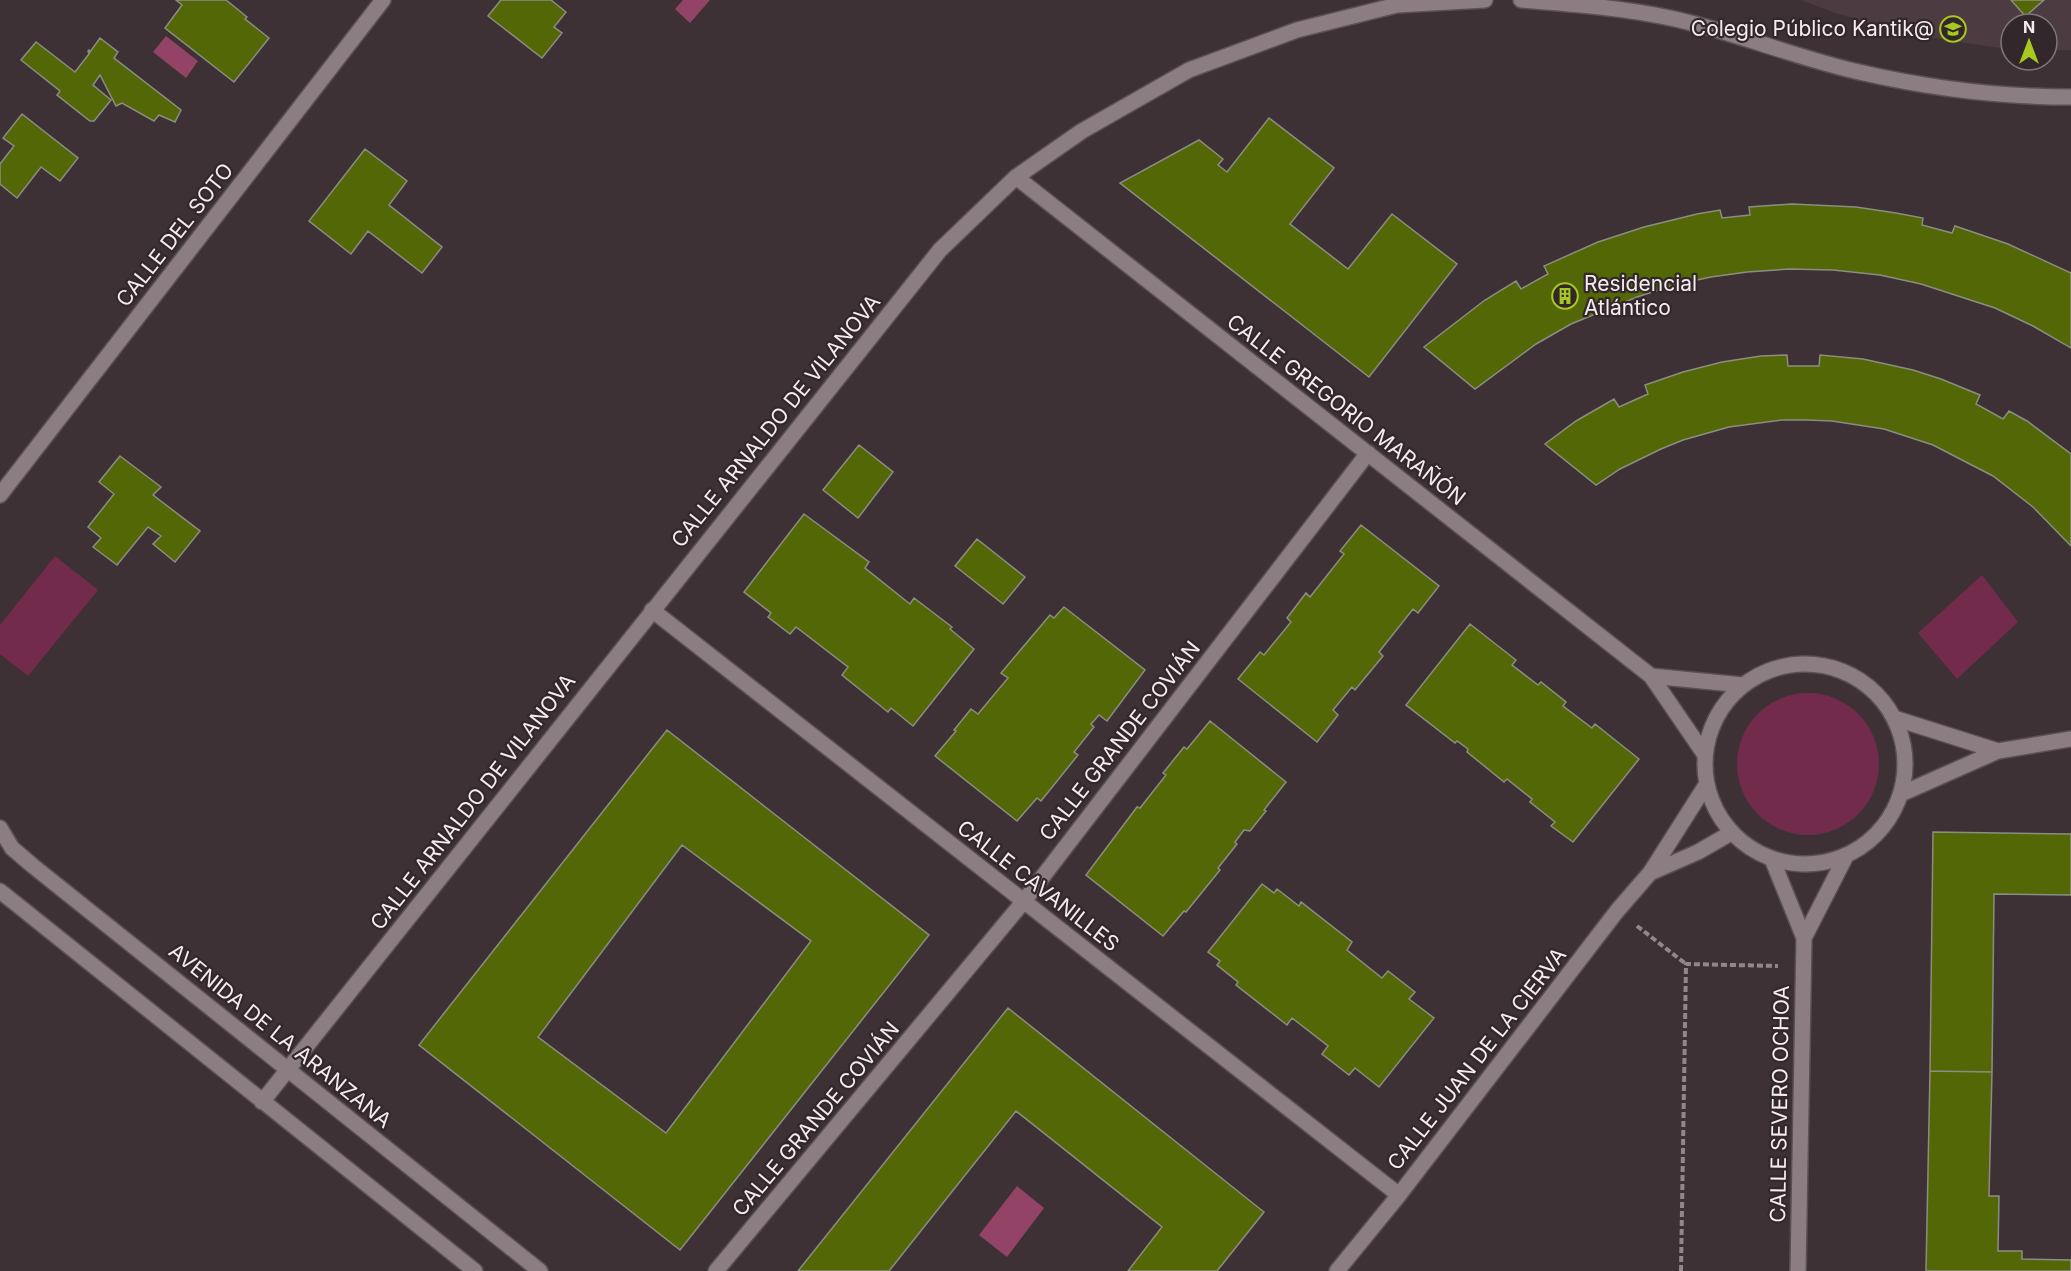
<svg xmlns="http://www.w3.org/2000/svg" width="2071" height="1271" viewBox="0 0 2071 1271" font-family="Inter,sans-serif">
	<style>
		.built { fill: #4c3b41 }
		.green { fill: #722b4b }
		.water { fill: #924366 }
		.building { fill: #546706; stroke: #8a8e82; stroke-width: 1.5; fill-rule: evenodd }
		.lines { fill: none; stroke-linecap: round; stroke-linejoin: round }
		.street-casing { stroke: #595054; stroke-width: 18 }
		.path { stroke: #91878a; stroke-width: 4; stroke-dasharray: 6 3; stroke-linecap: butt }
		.street { stroke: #8b7d82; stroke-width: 15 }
		.labels { text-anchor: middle; stroke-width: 4.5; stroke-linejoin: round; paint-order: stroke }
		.poi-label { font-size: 21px; fill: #f4ecef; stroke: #32272b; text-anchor: end }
		.street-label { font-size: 21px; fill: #f4ecef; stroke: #32272b }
	</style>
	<rect width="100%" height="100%" fill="#3d3135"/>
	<!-- built -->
	<path class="built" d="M1801 0H2071V50H2047V24H2011V49L2000 48 1914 35 1835 13Z"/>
	<!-- green -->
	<path class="green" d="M55 556 98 590 28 676 0 654V625Z
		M1982 575 2018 622 1957 679 1918 633Z
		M1737 764a71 71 0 1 1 142 0a71 71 0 1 1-142 0Z"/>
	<!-- water -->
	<path class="water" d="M683 0H710L690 23 675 9Z
		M166 36 198 61 186 78 153 52Z
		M1017 1186 1044 1208 1007 1257 979 1235Z"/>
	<!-- building -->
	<path class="building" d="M176 0H226L247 17 245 19 269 38 234 82 165 28 182 5Z
		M501 0H551L566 12 554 27 562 33 542 58 488 16Z
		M2011 0H2044L2027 15V18Z
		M100 38 118 52 114 58 181 110 175 122 159 115 154 121 122 103 116 106 100 75 93 85 111 100 94 121H90L57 95 60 91 21 60 36 42 75 72 89 54 88 51 89 50 90 52Z
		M22 114 78 158 60 181 41 167 17 198 0 184V164L14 146 3 138Z
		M1269 118 1334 168 1290 224 1348 269 1392 214 1457 264 1369 377 1120 183 1199 140 1223 159 1218 165 1227 172Z
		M365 149 407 181 389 205 442 247 422 273 368 231 351 254 309 221Z
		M1792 204 1856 207 1896 213 1923 218 1922 225 1952 233 1955 226 2008 244 2071 273V348L2033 326 1995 308 1921 284 1880 275 1833 270 1789 269 1747 272 1711 277 1674 285 1637 297 1571 324 1536 344 1475 389 1424 347 1485 300 1516 281 1521 289 1548 274 1544 266 1598 242 1644 227 1697 214 1720 210 1722 218 1750 215 1749 207Z
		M1787 355 1788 366H1819L1820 355 1863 359 1913 370 1941 379 1980 395 1976 404 2003 419 2009 411 2027 421 2071 454V546L2033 507 1993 476 1933 445 1884 429 1832 421 1807 420H1782L1729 427 1683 440 1661 449 1620 469 1596 485 1545 444 1576 421 1614 399 1619 407 1648 394 1645 385 1683 372 1722 362 1761 356Z
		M859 445 893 472 858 518 823 490Z
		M120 456 161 487 153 495 200 531 175 562 153 544 161 536 148 527 117 565 93 547 101 538 88 527 114 494 99 482Z
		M804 514 869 562 865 568 910 604 914 598 952 627 950 629 974 649 913 726 891 708 888 712 842 675 848 667 796 627 790 634 768 617 771 613 744 592Z
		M1361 525 1439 586 1418 613 1413 609 1379 652 1383 656 1355 690 1352 687 1333 710 1338 715 1317 742 1238 679 1260 652 1264 655 1291 622 1287 618 1306 593 1310 597 1344 554 1340 551Z
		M977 539 1025 577 1003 604 955 566Z
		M1064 607 1145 670 1107 721 1099 715 1091 724 1094 727 1074 752 1078 755 1041 801 1037 798 1017 821 935 756 956 731 954 730 971 709 978 714 1008 678 1001 673 1050 615 1054 618Z
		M1470 624 1516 660 1512 665 1538 685 1541 682 1566 702 1563 706 1592 728 1595 724 1639 759 1573 842 1551 826 1555 822 1530 802 1532 799 1507 779 1504 782 1467 752 1468 749 1457 741 1455 743 1406 705Z
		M1210 721 1286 782 1264 810 1266 811 1250 831 1244 830 1235 842 1237 844 1218 868 1220 870 1186 912 1184 911 1163 936 1086 875 1137 807 1140 808 1166 775 1163 773 1184 747 1187 749Z
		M667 730 929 935 680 1250 419 1045ZM682 845 811 941 666 1133 538 1037Z
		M1933 832 2071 834V895L1994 894 1992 1072 1930 1071Z
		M1262 884 1274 893 1277 889 1299 906 1301 902 1352 942 1347 950 1382 978 1388 971 1415 992 1409 999 1434 1018 1379 1087 1355 1068 1349 1075 1322 1054 1328 1046 1292 1018 1287 1025 1236 985 1238 982 1217 965 1220 961 1208 952Z
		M1008 1008 1264 1212 1217 1271H1128L1162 1227 1016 1111 889 1271H798Z
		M1930 1071 1992 1072 1989 1196H1999L1998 1251H2022V1259L2071 1260V1271H1926Z"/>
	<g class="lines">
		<!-- street casing -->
		<g class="street-casing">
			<path id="street" d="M1521 0C1572 4 1625 8 1675 19 1737 33 1797 58 1859 72 1928 88 2000 97 2071 97
				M1016 177 1651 676 1705 755
				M0 495 383 0
				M652 610 1399 1195
				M1705 764a100 100 0 1 1 200 0a100 100 0 1 1-200 0Z
				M1651 676 1743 685
				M1894 718 1998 751
				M1901 794 1998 751 2071 739
				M0 828 12 848 33 866 540 1271
				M1772 859 1804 938
				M1650 873 1698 852 1731 833
				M0 891 475 1271
				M262 1102 940 250 1016 177 1082 131 1189 70 1297 30 1397 5 1485 0
				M716 1271 1024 901 1368 453
				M1337 1271 1399 1195 1617 911 1650 873 1706 785
				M1798 1271 1804 938 1846 856"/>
		</g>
		<!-- path -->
		<path class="path" d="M1637 926 1686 964
			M1681 1271 1686 964 1778 966"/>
		<!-- street -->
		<use href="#street" class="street"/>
	</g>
	<!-- icons -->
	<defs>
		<g id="school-ring" transform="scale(1.35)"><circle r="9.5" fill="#32272b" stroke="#a7c81f" stroke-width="1.5"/><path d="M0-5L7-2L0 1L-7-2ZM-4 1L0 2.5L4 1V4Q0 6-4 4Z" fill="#a7c81f"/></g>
		<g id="building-ring" transform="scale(1.35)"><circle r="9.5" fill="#32272b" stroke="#a7c81f" stroke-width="1.5"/><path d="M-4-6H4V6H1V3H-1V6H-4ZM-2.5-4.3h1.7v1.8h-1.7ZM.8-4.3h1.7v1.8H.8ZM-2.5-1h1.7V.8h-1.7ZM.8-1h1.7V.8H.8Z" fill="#a7c81f"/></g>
	</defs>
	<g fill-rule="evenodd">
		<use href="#school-ring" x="1953" y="29"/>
		<use href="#building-ring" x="1565" y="296"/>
	</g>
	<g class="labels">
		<!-- poi labels -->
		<g class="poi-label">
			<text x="1934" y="36">Colegio Público Kantik@</text>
			<text x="1584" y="291" text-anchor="start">Residencial<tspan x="1584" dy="24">Atlántico</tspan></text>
		</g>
		<!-- street labels -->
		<g class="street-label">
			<text transform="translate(175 235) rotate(-52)" y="7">CALLE DEL SOTO</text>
			<text transform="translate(1346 410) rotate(38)" y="7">CALLE GREGORIO MARAÑÓN</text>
			<text transform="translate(776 421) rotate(-51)" y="7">CALLE ARNALDO DE VILANOVA</text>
			<text transform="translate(1120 741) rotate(-52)" y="7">CALLE GRANDE COVIÁN</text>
			<text transform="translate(473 802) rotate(-52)" y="7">CALLE ARNALDO DE VILANOVA</text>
			<text transform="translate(1038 886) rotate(38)" y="7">CALLE CAVANILLES</text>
			<text transform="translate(280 1036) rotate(39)" y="7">AVENIDA DE LA ARANZANA</text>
			<text transform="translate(1477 1059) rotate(-52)" y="7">CALLE JUAN DE LA CIERVA</text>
			<text transform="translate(1780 1104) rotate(-89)" y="7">CALLE SEVERO OCHOA</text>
			<text transform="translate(816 1119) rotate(-50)" y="7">CALLE GRANDE COVIÁN</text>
		</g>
	</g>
	<!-- north arrow -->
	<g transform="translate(2029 42)"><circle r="28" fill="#32272b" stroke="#807679" stroke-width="1.5"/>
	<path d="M0-4.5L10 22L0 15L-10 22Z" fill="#a7c81f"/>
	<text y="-9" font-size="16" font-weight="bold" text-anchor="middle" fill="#f4ecef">N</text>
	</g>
</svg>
